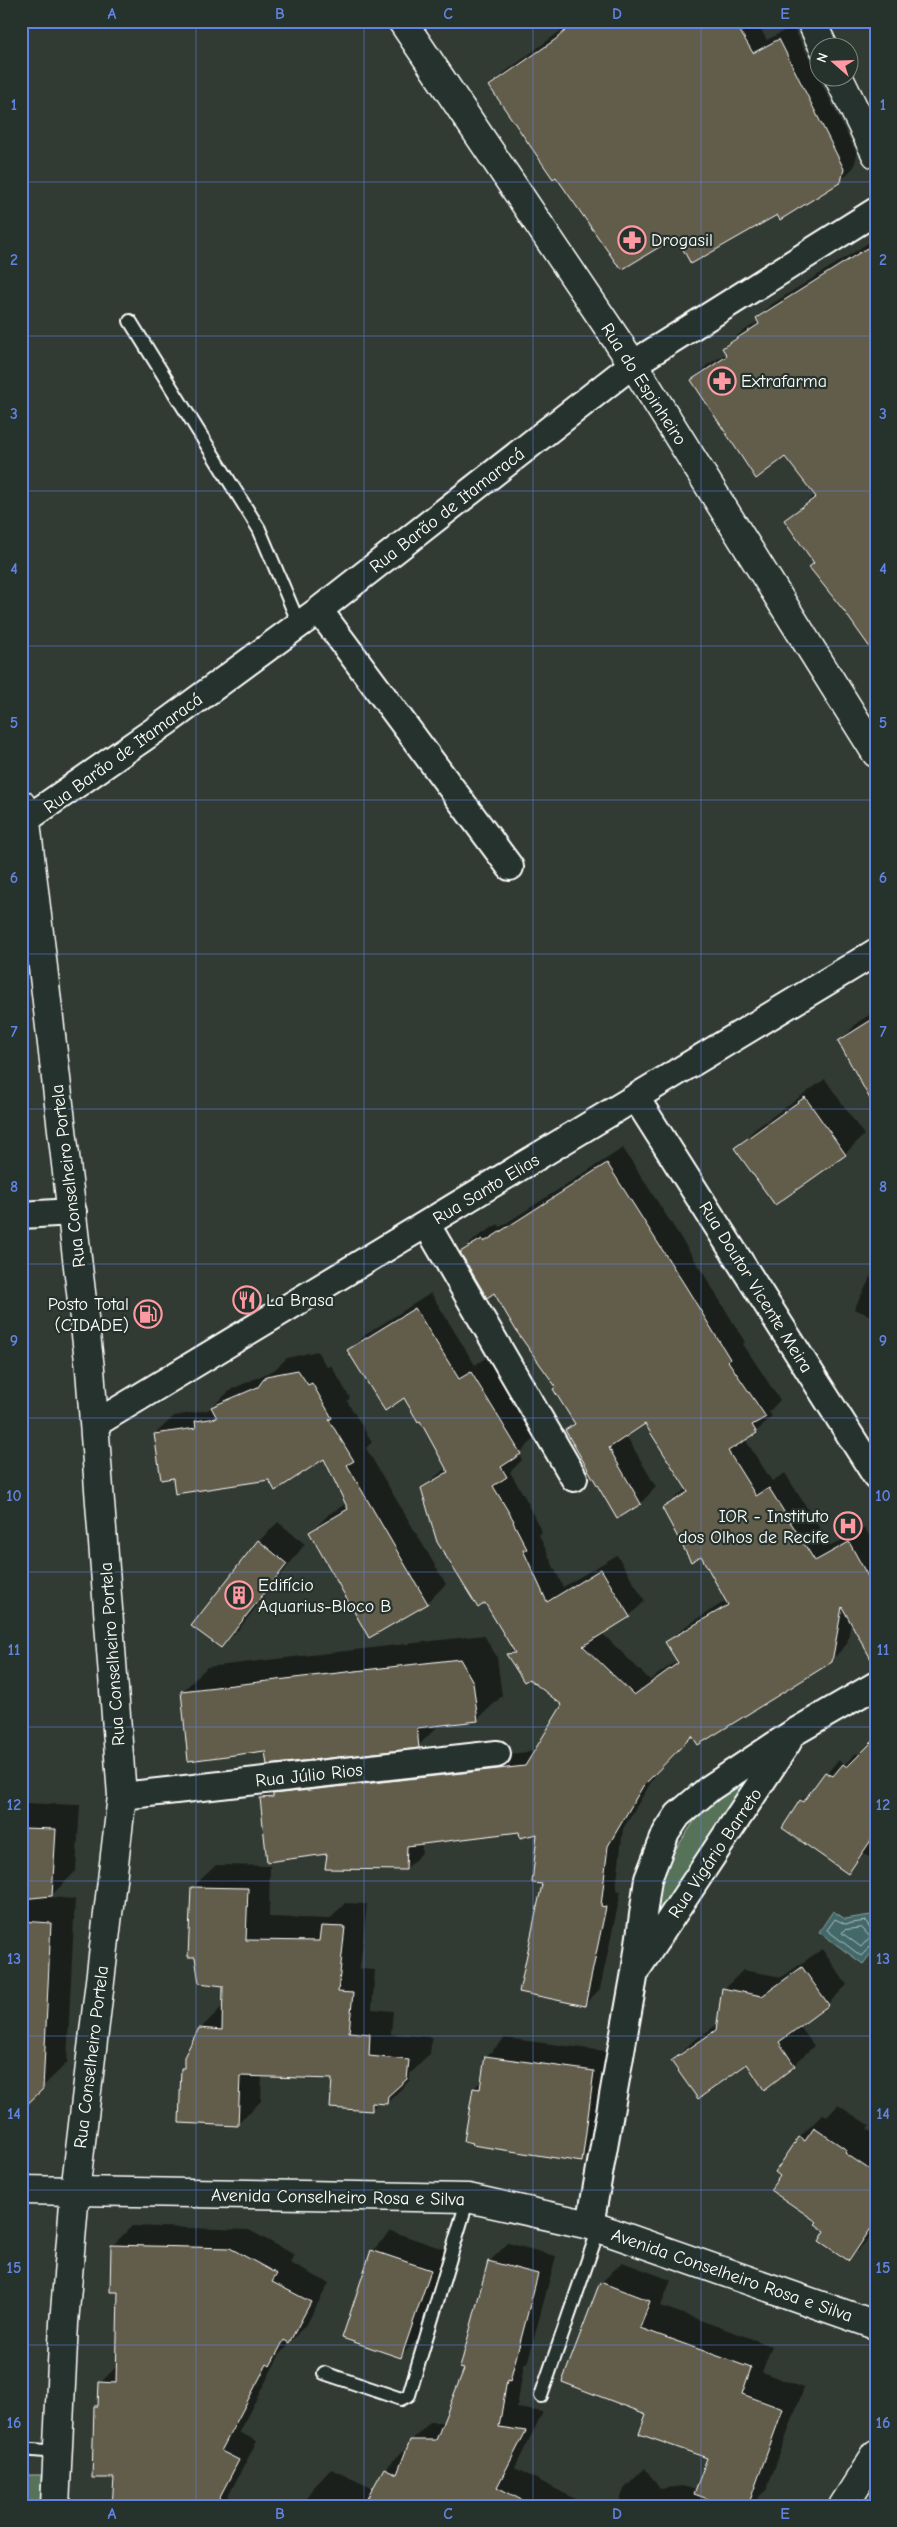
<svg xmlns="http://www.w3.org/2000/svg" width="897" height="2527" viewBox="0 0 897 2527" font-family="'Comic Neue',sans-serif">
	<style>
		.green { fill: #567259; stroke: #aab8ac }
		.water { fill: #436769; stroke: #8ea4a5 }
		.shadow { fill: #0007 }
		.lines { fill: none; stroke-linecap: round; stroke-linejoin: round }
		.shore { stroke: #b4c2c3; stroke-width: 1 }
		.building { fill: #625d4b; stroke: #fff }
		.service-casing { stroke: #fff; stroke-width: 16 }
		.minor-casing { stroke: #fff; stroke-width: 30 }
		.tertiary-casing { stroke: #fff; stroke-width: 31 }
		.secondary-casing { stroke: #fff; stroke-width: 31 }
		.service { stroke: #26332d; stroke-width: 12 }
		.minor { stroke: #26332d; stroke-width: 26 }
		.tertiary { stroke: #26332d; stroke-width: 28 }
		.secondary { stroke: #26332d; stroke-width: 28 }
		.grid { fill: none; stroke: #6183e4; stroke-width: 1; stroke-opacity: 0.55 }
		.labels { text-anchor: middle; stroke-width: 4.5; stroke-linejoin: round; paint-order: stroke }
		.poi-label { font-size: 18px; fill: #fff; stroke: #26332d; text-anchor: start }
		.street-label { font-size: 18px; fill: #fff; stroke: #26332d }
		.neatline { fill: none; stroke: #6183e4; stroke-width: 2 }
		.grid-label { font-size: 16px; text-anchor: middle; font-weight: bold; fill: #6183e4 }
	</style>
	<rect width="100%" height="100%" fill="#323b33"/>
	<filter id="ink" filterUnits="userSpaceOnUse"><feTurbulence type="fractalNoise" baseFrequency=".02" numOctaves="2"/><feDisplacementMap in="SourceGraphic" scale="10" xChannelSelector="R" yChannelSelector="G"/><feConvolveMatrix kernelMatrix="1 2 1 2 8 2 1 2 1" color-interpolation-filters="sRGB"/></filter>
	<g filter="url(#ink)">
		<!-- green -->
		<path class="green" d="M784 1743 644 1963 656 1879 709 1799Z
			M21 2475H41L40 2506H21Z"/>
		<!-- water -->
		<path class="water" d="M833 1911 845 1919 871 1915 876 1947 863 1964 819 1932Z"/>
		<!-- shadow -->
		<path class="shadow" d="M574 21H756L767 40 793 26 857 154 854 167 840 181 778 213 676 236 557 175 491 86 505 72Z
			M876 238V654L785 521 815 495 785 455 693 380 707 365 727 353 724 348 739 334 759 321 757 318 772 304Z
			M876 1011V1112L839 1042 858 1022Z
			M825 1079 864 1135 845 1154 736 1148 755 1129Z
			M623 1148 702 1271 745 1342 743 1344 780 1400 769 1412 772 1416 756 1432 745 1439 772 1481 785 1473 831 1546 865 1528 876 1548V1642L851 1622 847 1644 831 1661 692 1734 659 1769 623 1829 616 1890 621 1891 600 1989 584 2005 543 1883 538 1833 520 1831 422 1843V1853L406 1869 328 1853 262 1799 277 1783 290 1779 536 1751 564 1705 529 1677 524 1680 508 1654 514 1648 422 1488 447 1467 405 1397 349 1351 365 1335 431 1293 475 1365 487 1357 536 1437 519 1454 522 1460 510 1472 529 1504 528 1505 542 1532 539 1535 563 1587 617 1555 645 1601 629 1616 602 1633 650 1680 678 1660 668 1643 683 1628 727 1600 702 1555 663 1508 687 1488 646 1423 626 1435 656 1487 641 1503 617 1517 567 1430 575 1422 557 1386 494 1291 462 1252 477 1237 498 1224 500 1227Z
			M876 1267V1318L854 1309Z
			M317 1351 327 1367 331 1365 350 1398 347 1401 372 1442 366 1448 446 1584 427 1603 310 1533 329 1514 347 1503 324 1457 270 1479 174 1477 155 1434 174 1416 208 1410 232 1389 274 1370 287 1358Z
			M876 1367V1387L869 1375Z
			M278 1522 305 1544 240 1628 221 1647 259 1541Z
			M484 1635 497 1657 502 1696 477 1720 440 1724 418 1746 266 1750 182 1692 207 1667Z
			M876 1740V1862L864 1854 847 1872 784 1828 801 1800 814 1789 838 1760 845 1764 856 1753 860 1756Z
			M21 1803 80 1805 76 1871 50 1897 75 1899 67 2063 21 2108Z
			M216 1865 270 1866 269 1917 330 1919 345 1903 367 1904 360 1969 375 1970 372 2009 393 2011 391 2034 432 2037 430 2054 410 2074V2080L387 2103 379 2102 372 2109 333 2077 262 2075 261 2101 238 2124 182 2068 200 2029 223 2006 224 1985 192 1888Z
			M822 1949 847 1985 828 2004 799 2025 814 2046 794 2065 765 2088 748 2062 673 2061 692 2042 718 2024 724 1989 743 1970 782 1977Z
			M505 2038 613 2052 600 2142 581 2161 474 2088 482 2080 486 2057Z
			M838 2105 870 2126 867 2129 876 2135V2231L849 2260 782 2176 777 2172 800 2137 823 2114 827 2117Z
			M132 2226 249 2230 295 2255 290 2263 329 2283 308 2322 280 2354 239 2432 257 2441 226 2500 238 2506H113L116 2477 95 2407 99 2403 100 2383 118 2365 119 2291 113 2245Z
			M391 2231 449 2251 420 2337 401 2356 372 2251Z
			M508 2243 556 2256 528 2361 524 2365 517 2408 543 2412 515 2468 579 2501 576 2506H303L313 2488 331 2469 374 2489 385 2469 404 2450 407 2451 411 2441 430 2422H445L465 2368 462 2367 490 2261Z
			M21 2260 25 2265 21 2334Z
			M622 2262 671 2280 661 2306 772 2346 762 2372 804 2388 767 2489 750 2506H618L624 2489 645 2468 660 2489 682 2486 697 2490 708 2458 648 2413 601 2283Z"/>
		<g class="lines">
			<!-- shore -->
			<path class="shore" d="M862 1928 870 1937 861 1947 842 1933 844 1930Z
				M876 1930 870 1929 866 1921 845 1924 835 1919 827 1930 861 1956 871 1946 876 1944"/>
		</g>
		<!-- building -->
		<path class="building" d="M576 21H734L753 53 779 39 844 169 841 182 780 220 777 215 691 264 676 237 623 269 616 263 556 177 553 179 489 86 556 39Z
			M867 248 876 262V656L844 611 809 567 814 563 784 520 816 497 785 457 756 479 691 380 727 356 722 348 759 324 756 318Z
			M876 1017V1110L838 1041Z
			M805 1097 846 1155 775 1205 734 1148Z
			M607 1163 686 1287 730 1359 728 1361 766 1417 752 1425 757 1433 728 1451 756 1496 769 1488 815 1561 849 1542 876 1591V1668L842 1607 832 1662 698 1745 692 1736 643 1786 608 1846 601 1906 606 1907 585 2006 519 1992 542 1884 532 1883 537 1834 520 1838 519 1832 407 1846 406 1870 325 1869 327 1854 267 1862 260 1798 273 1797V1794L525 1766 562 1705 529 1679 524 1682 506 1654 515 1653 485 1603 478 1608 437 1542 421 1488 448 1472 420 1421 418 1422 404 1398 385 1411 347 1350 415 1308 459 1379 471 1372 521 1454 501 1467 507 1477 493 1486 514 1521 513 1522 527 1549 523 1550 547 1602 601 1569 630 1617 583 1646 634 1695 678 1663 665 1642 728 1605 701 1556 691 1562 662 1508 688 1492 645 1424 609 1448 641 1504 617 1519 565 1430 575 1424 553 1389 556 1387 517 1332 494 1293 487 1298 460 1252 482 1239 484 1242Z
			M298 1370 308 1385 312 1383 332 1418 329 1420 354 1461 347 1465 428 1604 369 1638 309 1532 348 1509 324 1459 275 1491 269 1480 175 1494 173 1478 161 1480 154 1434 196 1428 195 1421 217 1418 211 1407 258 1387 266 1376Z
			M258 1540 287 1564 221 1648 191 1626Z
			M460 1659 473 1682 478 1721 417 1728 419 1748 267 1765 265 1751 188 1761 181 1691Z
			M876 1738V1833L848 1874 782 1828 800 1800 803 1802 825 1772 833 1776 843 1764 847 1767Z
			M21 1828 56 1829 52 1896 21 1899Z
			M191 1887 248 1888 246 1940 319 1941 321 1926 345 1927 338 1992 353 1993 349 2032 370 2034 369 2056 409 2060 407 2079 388 2096 387 2104 372 2103V2111L330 2108 332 2079 240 2076 238 2126 179 2123 181 2068H184V2057L199 2028 222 2030 223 1986 199 1983 195 1957H188Z
			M21 1921 51 1923 43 2089 21 2110Z
			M802 1967 829 2005 779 2042 795 2066 764 2090 747 2064 698 2099 671 2061 716 2030 722 1988 762 1996Z
			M485 2056 594 2071 582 2162 472 2145 473 2143 464 2141 473 2088 480 2089Z
			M814 2128 847 2150 845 2153 876 2174V2221L849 2261 819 2241 825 2231 815 2224 817 2222 770 2190 780 2176 775 2172 799 2137 805 2141Z
			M111 2245 230 2248 277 2274 272 2282 311 2302 289 2343 284 2340 270 2366 267 2364 221 2451 239 2460 215 2506H112L114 2478H92L94 2406H98L99 2382 116 2383 118 2292H110Z
			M371 2250 431 2270 401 2358 342 2338Z
			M488 2261 538 2274 510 2381 507 2380 499 2427 526 2431 497 2487 533 2506H363L384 2468 397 2474 410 2440H436L464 2369 460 2368Z
			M600 2282 650 2301 640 2328 751 2368 742 2394 783 2409 748 2506H728L694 2494 707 2458 639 2434 646 2414 562 2382Z"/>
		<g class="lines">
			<!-- service casing -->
			<g class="service-casing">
				<path id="service" d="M130 321 259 529 299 624
					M324 2373 401 2399 409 2395 468 2198
					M541 2396 599 2228
					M21 2449 57 2452"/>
			</g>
			<!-- minor casing -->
			<g class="minor-casing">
				<path id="minor" d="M319 610 510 867
					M21 823 168 721 319 610 633 364 876 211
					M636 1098 876 1476
					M21 1215 73 1212
					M427 1225 574 1478
					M95 1424 876 952
					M122 1796 497 1754
					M639 1966 788 1742
					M590 2225 635 1972 648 1879 666 1833 678 1815 710 1788 793 1733 876 1685"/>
			</g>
			<!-- tertiary casing -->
			<g class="tertiary-casing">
				<path id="tertiary" d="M402 21 633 364 876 753
					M811 21 824 48
					M839 78 876 154"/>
			</g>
			<!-- secondary casing -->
			<g class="secondary-casing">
				<path id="secondary" d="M21 804 26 822 90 1369 122 1796 75 2192 64 2323 55 2506
					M21 2190 468 2198 590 2225 876 2325
					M843 2506 876 2454"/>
			</g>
			<!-- service -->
			<use href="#service" class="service"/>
			<!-- minor -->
			<use href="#minor" class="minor"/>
			<!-- tertiary -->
			<use href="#tertiary" class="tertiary"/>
			<!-- secondary -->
			<use href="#secondary" class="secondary"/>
		</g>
	</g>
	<!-- grid -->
	<path class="grid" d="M196 21V2506M364 21V2506M533 21V2506M701 21V2506M21 182H876M21 336H876M21 491H876M21 646H876M21 800H876M21 954H876M21 1109H876M21 1264H876M21 1418H876M21 1572H876M21 1727H876M21 1881H876M21 2036H876M21 2190H876M21 2345H876"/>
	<!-- icons -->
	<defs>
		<g id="pharmacy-ring" transform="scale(1.4375)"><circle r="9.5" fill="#26332d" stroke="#ff9aa2" stroke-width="1.5"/><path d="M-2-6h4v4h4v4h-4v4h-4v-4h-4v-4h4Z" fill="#ff9aa2"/></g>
		<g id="restaurant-ring" transform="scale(1.4375)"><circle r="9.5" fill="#26332d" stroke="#ff9aa2" stroke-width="1.5"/><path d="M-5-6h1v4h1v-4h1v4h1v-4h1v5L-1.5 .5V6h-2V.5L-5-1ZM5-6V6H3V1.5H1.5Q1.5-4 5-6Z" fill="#ff9aa2"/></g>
		<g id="fuel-ring" transform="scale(1.4375)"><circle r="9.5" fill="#26332d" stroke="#ff9aa2" stroke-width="1.5"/><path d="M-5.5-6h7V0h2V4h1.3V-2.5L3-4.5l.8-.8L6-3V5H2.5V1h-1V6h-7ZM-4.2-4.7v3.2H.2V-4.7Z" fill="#ff9aa2"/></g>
		<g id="hospital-ring" transform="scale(1.4375)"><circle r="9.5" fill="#26332d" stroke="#ff9aa2" stroke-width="1.5"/><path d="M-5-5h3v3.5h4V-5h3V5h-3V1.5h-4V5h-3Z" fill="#ff9aa2"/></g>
		<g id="building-ring" transform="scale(1.4375)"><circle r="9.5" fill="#26332d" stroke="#ff9aa2" stroke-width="1.5"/><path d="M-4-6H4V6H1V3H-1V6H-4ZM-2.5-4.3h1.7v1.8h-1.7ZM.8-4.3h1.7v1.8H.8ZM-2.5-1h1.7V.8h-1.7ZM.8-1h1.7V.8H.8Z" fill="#ff9aa2"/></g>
	</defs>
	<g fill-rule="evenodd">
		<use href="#pharmacy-ring" x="632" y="240"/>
		<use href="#pharmacy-ring" x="722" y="381"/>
		<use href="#restaurant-ring" x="247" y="1300"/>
		<use href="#fuel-ring" x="148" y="1314"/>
		<use href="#hospital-ring" x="848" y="1526"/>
		<use href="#building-ring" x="239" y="1595"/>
	</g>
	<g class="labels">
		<!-- poi labels -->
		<g class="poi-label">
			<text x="651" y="246">Drogasil</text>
			<text x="741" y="387">Extrafarma</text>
			<text x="266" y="1306">La Brasa</text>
			<text x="129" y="1310" text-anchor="end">Posto Total<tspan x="129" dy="21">(CIDADE)</tspan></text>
			<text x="829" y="1522" text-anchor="end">IOR - Instituto<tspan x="829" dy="21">dos Olhos de Recife</tspan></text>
			<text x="258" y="1591">Edifício<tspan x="258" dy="21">Aquarius-Bloco B</tspan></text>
		</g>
		<!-- street labels -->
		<g class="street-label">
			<text transform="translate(644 384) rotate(57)" y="6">Rua do Espinheiro</text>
			<text transform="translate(447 510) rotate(-38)" y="6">Rua Barão de Itamaracá</text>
			<text transform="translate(123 753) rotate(-36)" y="6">Rua Barão de Itamaracá</text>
			<text transform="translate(68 1176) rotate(-97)" y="6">Rua Conselheiro Portela</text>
			<text transform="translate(486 1189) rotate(-31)" y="6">Rua Santo Elias</text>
			<text transform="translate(756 1287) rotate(58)" y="6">Rua Doutor Vicente Meira</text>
			<text transform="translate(112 1654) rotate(-94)" y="6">Rua Conselheiro Portela</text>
			<text transform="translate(309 1775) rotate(-6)" y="6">Rua Júlio Rios</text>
			<text transform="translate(715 1853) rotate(-56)" y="6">Rua Vigário Barreto</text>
			<text transform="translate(91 2057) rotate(-83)" y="6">Rua Conselheiro Portela</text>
			<text transform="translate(338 2197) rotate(1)" y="6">Avenida Conselheiro Rosa e Silva</text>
			<text transform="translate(732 2275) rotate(19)" y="6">Avenida Conselheiro Rosa e Silva</text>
		</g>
	</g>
	<!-- margin -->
	<rect width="897" height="2527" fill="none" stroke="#26332d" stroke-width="55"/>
	<!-- north arrow -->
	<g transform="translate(834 62) rotate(290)"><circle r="24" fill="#26332d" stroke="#7d8581"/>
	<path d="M0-4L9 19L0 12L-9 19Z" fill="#ff9aa2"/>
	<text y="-8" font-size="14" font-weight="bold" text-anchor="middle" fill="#ffffff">N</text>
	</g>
	<rect x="28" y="28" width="842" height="2472" class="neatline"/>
	<g class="grid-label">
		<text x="112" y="19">A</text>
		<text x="280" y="19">B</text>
		<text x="448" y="19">C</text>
		<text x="617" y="19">D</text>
		<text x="785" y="19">E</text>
		<text x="14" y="110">1</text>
		<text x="883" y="110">1</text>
		<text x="14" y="265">2</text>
		<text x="883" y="265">2</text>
		<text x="14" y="419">3</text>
		<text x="883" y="419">3</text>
		<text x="14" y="574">4</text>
		<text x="883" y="574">4</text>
		<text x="14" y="728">5</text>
		<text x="883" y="728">5</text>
		<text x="14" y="883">6</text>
		<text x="883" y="883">6</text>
		<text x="14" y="1037">7</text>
		<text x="883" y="1037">7</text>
		<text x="14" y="1192">8</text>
		<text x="883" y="1192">8</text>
		<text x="14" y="1346">9</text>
		<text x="883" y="1346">9</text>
		<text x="14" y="1501">10</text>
		<text x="883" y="1501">10</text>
		<text x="14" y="1655">11</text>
		<text x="883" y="1655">11</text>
		<text x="14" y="1810">12</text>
		<text x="883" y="1810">12</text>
		<text x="14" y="1964">13</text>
		<text x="883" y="1964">13</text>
		<text x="14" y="2119">14</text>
		<text x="883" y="2119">14</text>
		<text x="14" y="2273">15</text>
		<text x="883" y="2273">15</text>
		<text x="14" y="2428">16</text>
		<text x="883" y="2428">16</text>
		<text x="112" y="2519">A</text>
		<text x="280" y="2519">B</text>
		<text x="448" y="2519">C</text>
		<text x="617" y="2519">D</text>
		<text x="785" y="2519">E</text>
	</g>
</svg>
